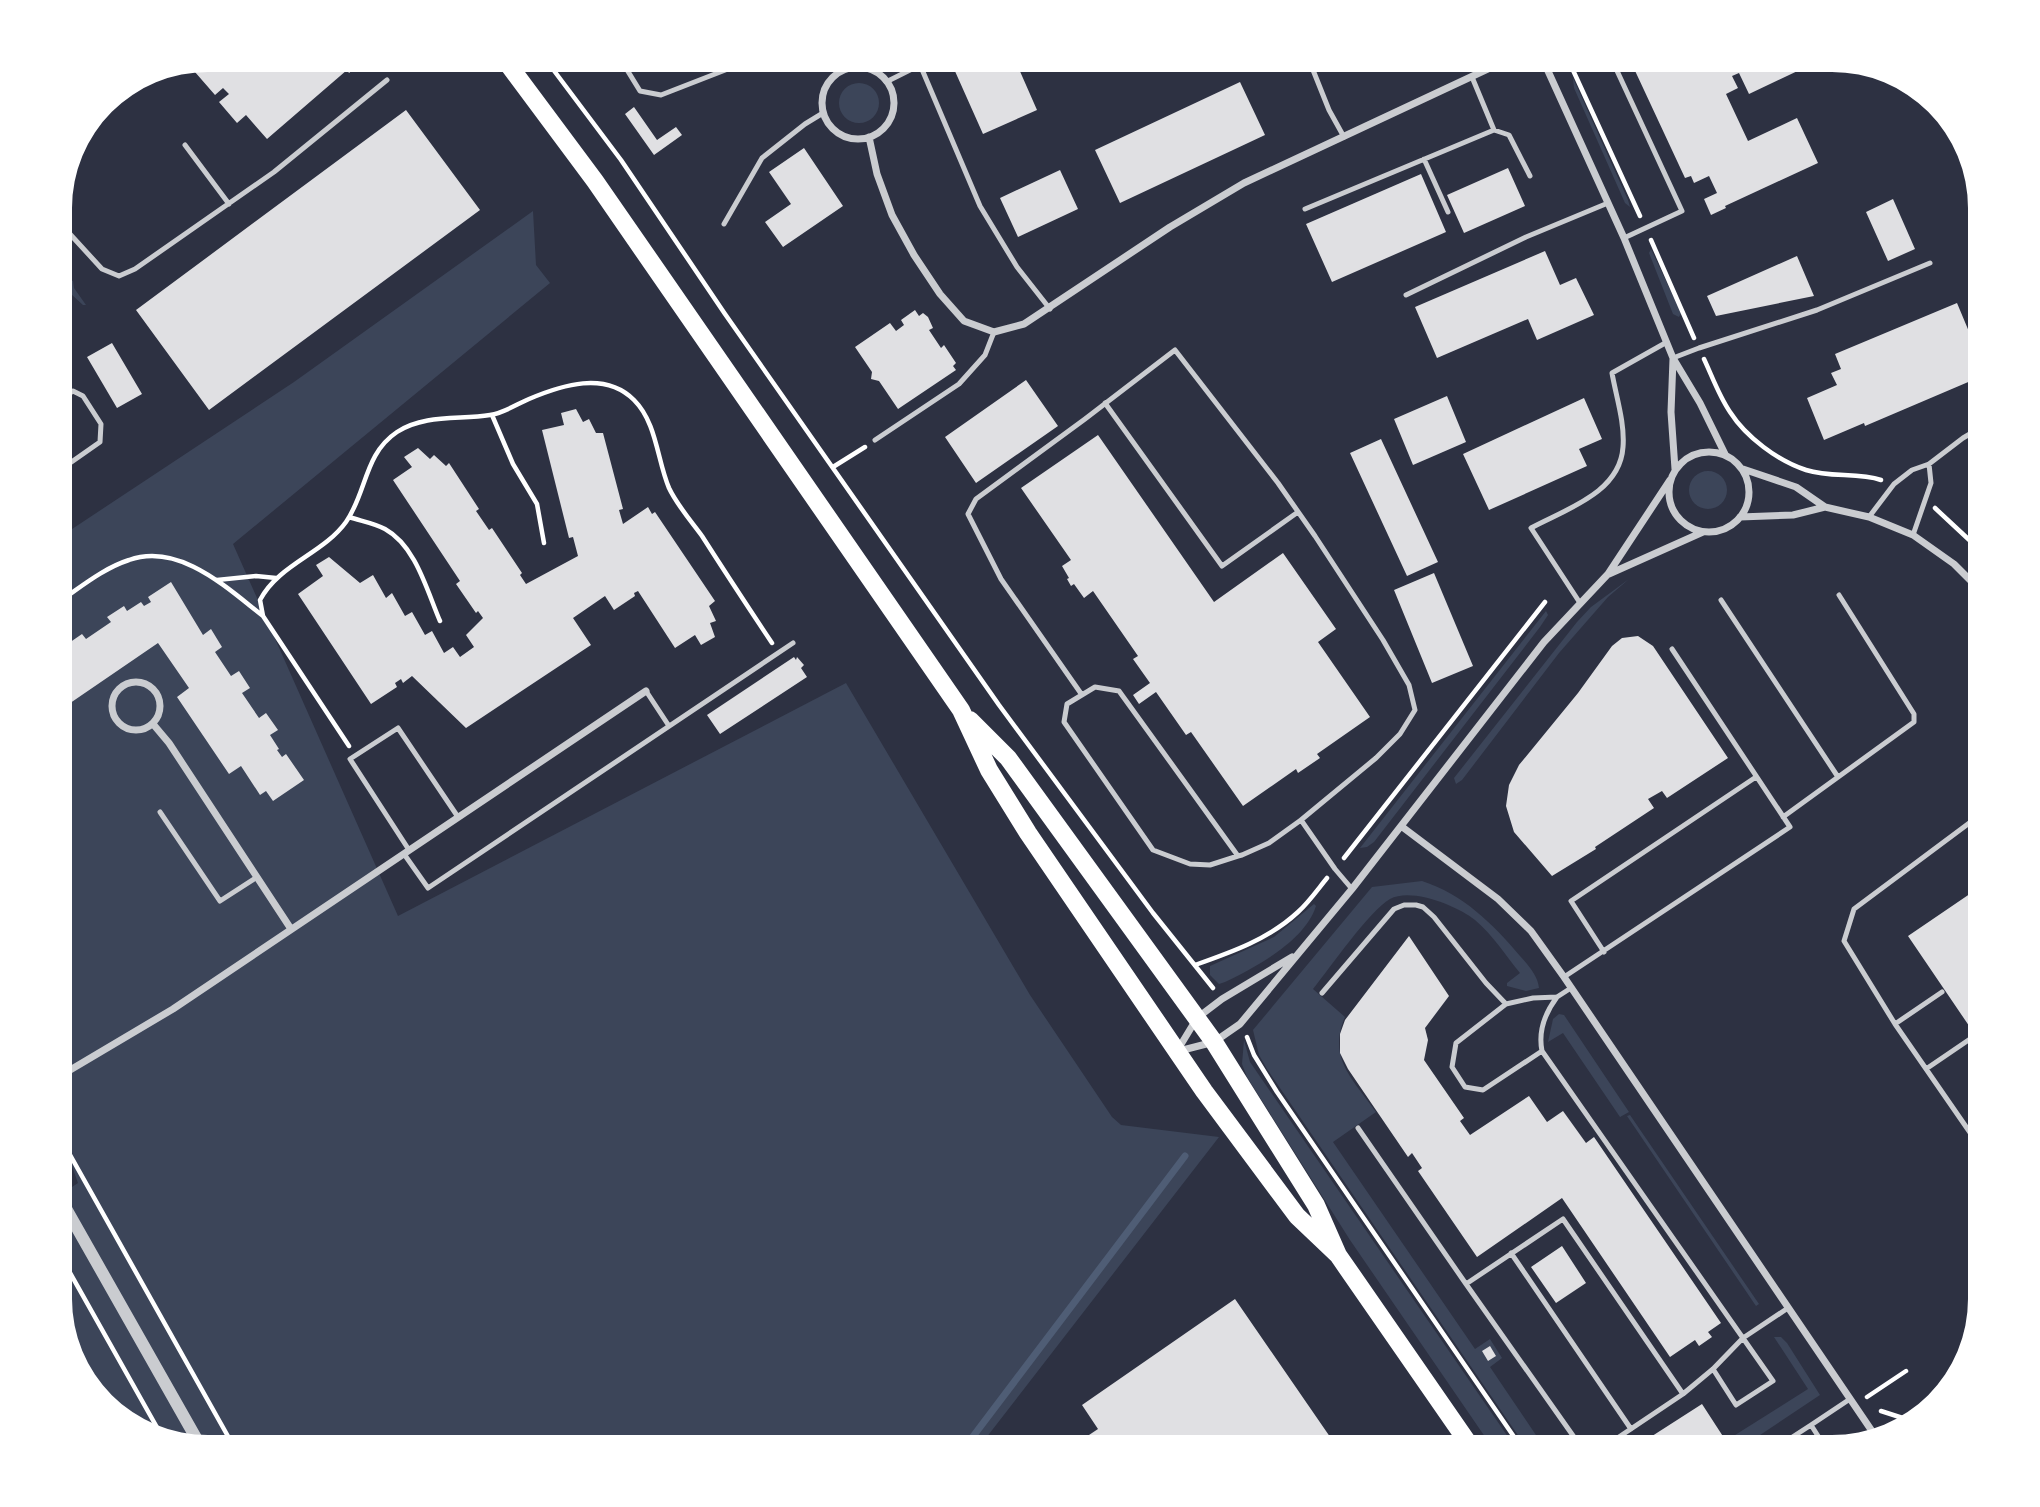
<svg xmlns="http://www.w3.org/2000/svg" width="2040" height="1507" viewBox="0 0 2040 1507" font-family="'PT Serif',serif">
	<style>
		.green { fill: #3c4559 }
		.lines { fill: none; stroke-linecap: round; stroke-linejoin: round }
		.stream { stroke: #4f5d75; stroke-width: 7 }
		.building { fill: #e0e0e3 }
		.path { stroke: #fff; stroke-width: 4.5 }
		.service { stroke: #caccd0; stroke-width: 5 }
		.minor { stroke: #caccd0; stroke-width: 7 }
		.tertiary { stroke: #caccd0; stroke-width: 12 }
		.primary { stroke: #fff; stroke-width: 18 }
	</style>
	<rect width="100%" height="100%" fill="#2d3142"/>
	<!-- green -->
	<path class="green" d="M1573 78 1628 200 1630 207 1625 203 1574 88Z
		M839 103a20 20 0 1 1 40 0a20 20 0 1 1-40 0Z
		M533 211 536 265 550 283 233 544 398 916 846 683 1030 995 1112 1117 1121 1125 1219 1137 979 1447H208L118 1417 75 1365 60 1308V1195L78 1183 60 1133V537L294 382Z
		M1651 249 1681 313 1679 317 1673 314 1649 253Z
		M60 267 67 275 66 278 73 281 74 288 86 305H83L60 284Z
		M1689 490a19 19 0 1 1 38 0a19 19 0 1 1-38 0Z
		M1629 579 1608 597 1559 653 1462 780 1456 784 1454 778 1577 622 1591 607Z
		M1546 611 1548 615 1540 627 1374 842 1367 847 1360 848Z
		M1422 881C1463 894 1493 924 1520 956 1528 965 1538 976 1539 988L1526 991 1507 986V983L1520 973C1506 956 1493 935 1475 920 1458 906 1411 887 1390 899 1369 911 1330 968 1313 989L1345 1017C1327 1058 1353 1079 1376 1112L1333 1142 1475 1349 1490 1339 1502 1358 1490 1367 1544 1447H1526L1267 1069 1259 1055 1253 1030 1372 887Z
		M1314 904 1316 906C1305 941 1256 967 1225 982L1219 984 1210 975V966L1274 937Z
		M1559 1014 1564 1015 1629 1112 1620 1117 1563 1033 1548 1042 1553 1019Z
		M1244 1040 1250 1062 1515 1447H1492L1350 1240 1247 1077 1242 1064Z
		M1630 1115 1759 1304 1756 1306 1627 1116Z
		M1774 1337H1781L1787 1343 1820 1395 1742 1447H1716L1808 1389Z"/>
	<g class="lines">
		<!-- stream -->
		<path class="stream" d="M965 1447 1185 1156"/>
	</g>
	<!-- building -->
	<path class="building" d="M208 60H365L349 73 347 70 267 139 246 115 237 123 219 102 229 94 223 88 215 95 188 64Z
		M950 60H1015L1037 110 983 134Z
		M1630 60H1691L1693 66 1704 60H1724L1727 65 1734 61 1733 60H1803L1806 67 1749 94 1739 73 1732 76 1738 88 1726 94 1748 141 1797 118 1818 163 1725 206 1726 208 1711 215 1704 199 1717 193 1709 176 1694 183 1691 176 1685 178Z
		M1240 82 1265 135 1120 203 1095 150Z
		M634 107 657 140 676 127 682 135 654 155 625 114Z
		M406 110 480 210 209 410 136 310Z
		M804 148 843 206 783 247 765 222 791 204 769 172Z
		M1508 168 1525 206 1464 233 1447 195Z
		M1060 170 1078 209 1018 237 1000 198Z
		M1421 174 1446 232 1332 282 1306 224Z
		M1893 199 1915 249 1888 261 1866 212Z
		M1545 251 1560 285 1576 278 1594 315 1537 340 1528 319 1437 358 1415 307Z
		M1797 256 1814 296 1716 316 1707 296Z
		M1957 303 1980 358V377L1865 426 1864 423 1824 440 1807 398 1837 385 1831 373 1841 369 1835 354Z
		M915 310 919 316 923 313 928 317 933 328 929 330 941 348 944 345 956 363 953 366 956 370 898 409 879 381 871 379 872 372 855 347 890 323 896 331 904 325 901 320Z
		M112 343 142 394 117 408 87 357Z
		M1026 380 1058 426 976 483 945 437Z
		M1447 396 1466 442 1413 465 1394 419Z
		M1584 398 1602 439 1579 449 1587 466 1489 510 1463 454Z
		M576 409 583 422 589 419 596 433H603L623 509 619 510 623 524 648 507 652 514 655 512 715 601 709 606 716 621 710 623 715 637 701 645 695 635 675 648 638 591 634 593 635 596 614 610 605 596 573 618 591 645 466 728 412 676 403 683 401 679 395 683 397 687 371 704 298 594 323 576 316 565 329 557 360 583 373 575 386 598 392 593 405 616 412 612 425 635 432 631 444 653 453 647 460 657 474 647 466 635 483 618 478 611 476 613 456 584 460 581 393 480 412 467 404 457 418 448 430 459 434 455 446 466 449 463 479 509 476 511 489 530 492 528 522 573 520 575 526 584 578 556 573 537 569 538 542 430 564 425 561 413Z
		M1098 435 1214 602 1283 553 1336 629 1318 642 1370 717 1317 754 1320 758 1298 773 1296 769 1243 806 1191 732 1186 735 1156 692 1139 704 1133 695 1150 683 1133 659 1138 656 1093 591 1084 598 1074 584 1071 586 1067 579 1069 578 1062 566 1071 560 1021 488Z
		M1381 439 1438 562 1407 576 1350 453Z
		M1434 573 1473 666 1432 683 1394 590Z
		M171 582 203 635 211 629 222 647 215 652 231 676 239 671 250 688 242 693 259 718 266 713 278 730 270 735 279 749 277 750 282 757 286 754 304 780 273 801 266 791 260 795 241 766 229 774 177 697 189 688 158 643 60 710V656L69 650 66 645 82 634 86 639 111 622 107 617 124 606 127 611 141 602 144 606 151 602 148 597Z
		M1638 636 1653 646 1728 758 1667 798 1662 791 1648 799 1654 808 1595 847 1596 849 1552 876 1514 832 1506 806 1509 785 1519 765 1578 693 1612 646 1622 638Z
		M794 657 796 660 797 657 804 665 801 668 807 677 720 734 707 715Z
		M1980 887V1042L1908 936Z
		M1409 936 1449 996 1425 1028 1428 1040 1424 1060 1464 1118 1460 1121 1470 1135 1529 1096 1547 1122 1563 1111 1586 1143 1594 1137 1721 1323 1708 1332 1712 1337 1699 1346 1695 1340 1670 1357 1562 1198 1477 1257 1418 1171 1422 1168 1412 1153 1408 1157 1348 1069 1340 1053V1034L1345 1020Z
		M1562 1246 1586 1283 1556 1303 1531 1267Z
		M1235 1299 1337 1447H1071L1098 1429 1082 1405Z
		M1490 1346 1496 1356 1488 1361 1482 1351Z
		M1702 1404 1726 1441 1716 1447H1635Z"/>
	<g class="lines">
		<!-- path -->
		<path class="path" d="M546 60 621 160 725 314 999 705 1153 913 1213 988
			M1572 68 1640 216
			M1651 240 1694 338
			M1704 359C1712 376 1719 396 1730 412 1746 437 1778 461 1806 470 1831 478 1858 472 1881 480
			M492 415 513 464 537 504 544 543
			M833 467 865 447
			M1935 508 1980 550
			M349 517C361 521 374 523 385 529 416 546 427 591 440 621
			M217 580 256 576 276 578
			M60 601C82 586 104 568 129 560 179 542 227 588 263 616
			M349 746 263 616 260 600C279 564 323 554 346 522 367 492 364 454 397 432 425 414 459 420 490 415 504 413 517 404 529 399 562 385 605 371 634 400 657 423 657 460 669 488 677 505 691 521 702 536 725 572 748 607 772 643
			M1344 858 1545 602
			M1195 965C1232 952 1269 939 1298 912 1309 902 1318 889 1327 878
			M1247 1037 1254 1055 1277 1092 1521 1447
			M60 1137 234 1447
			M60 1255 159 1431
			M1867 1397 1906 1371
			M1881 1411 1912 1421"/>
		<!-- service -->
		<path class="service" d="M621 60 640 91 661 95 751 60
			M850 60 852 67
			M918 60 980 206 1017 267 1050 309
			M1309 60 1329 110 1344 137
			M1612 60 1682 211 1624 238
			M1546 66 1562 60
			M1472 77 1494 130
			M886 82 920 65
			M185 145 229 204
			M1424 159 1448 212
			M1305 209 1494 130 1509 135 1530 176
			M724 224 762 158 805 124 823 113
			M69 233 102 269 119 276 135 269 274 172 387 80
			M1406 295 1526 237 1608 203
			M1673 358 1699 348 1817 310 1930 263
			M1105 403 1222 566 1298 512
			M875 440 959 384 985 355 994 332
			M60 470 100 442 101 424 83 396 73 391 60 399
			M1869 517 1894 484 1912 470 1929 464 1963 438 1980 428
			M1913 535 1931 483 1929 464
			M1721 600 1838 777
			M1580 603 1531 528C1566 509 1620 493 1623 447 1625 423 1616 396 1612 373L1667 342
			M646 691 669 726
			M1082 695 1001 579 968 514 976 499 1085 419 1175 350 1278 483 1315 536 1383 640 1409 685 1415 710 1400 734 1376 758 1301 820
			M160 812 220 901 257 877
			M1980 815 1854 909 1844 941 1895 1024 1980 1147
			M1783 817 1914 722V714L1839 595
			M409 850 350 759 398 728 458 817
			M404 854 428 888 793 643
			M1238 856 1119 691 1095 687 1067 704 1064 722 1153 850 1190 864 1210 865 1238 856 1242 855 1269 843 1301 820 1335 869 1352 889
			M1604 952 1571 901 1756 777
			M1564 977 1790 827 1672 649
			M1322 993 1394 909 1404 905H1416L1423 907 1434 917 1486 983 1506 1004 1533 998 1557 997 1571 988
			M1557 997C1545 1013 1538 1031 1542 1051L1773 1381 1736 1405 1713 1369
			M1506 1004 1456 1043 1452 1067 1465 1087 1483 1090 1542 1051
			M1895 1024 1942 992
			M1926 1069 1973 1037
			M1358 1128 1466 1284
			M1511 1253 1631 1429
			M1811 1425 1850 1399
			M1581 1447 1466 1284 1563 1219 1683 1394
			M1604 1447 1683 1394 1713 1369 1743 1338 1788 1308
			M1777 1447 1811 1425 1825 1447"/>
		<!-- minor -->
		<path class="minor" d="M1543 60 1624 238 1673 358 1700 403 1725 454
			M822 103a36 36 0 1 1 72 0a36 36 0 1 1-72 0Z
			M869 137 877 174 892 215 914 255 940 294 964 321 994 332 1024 324 1170 227 1244 183 1507 60
			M1673 359 1671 412 1675 469
			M1669 492a40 40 0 1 1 80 0a40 40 0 1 1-80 0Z
			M1743 469 1796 487 1825 507 1869 517 1913 535 1954 564 1980 590
			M1740 517 1793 515 1825 507
			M1609 574 1703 532
			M112 706a24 24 0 1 1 48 0a24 24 0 1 1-48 0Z
			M153 724 169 743 291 929
			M1401 826 1498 899 1531 931 1564 977 1876 1437
			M1177 1051 1197 1018 1222 999 1292 957
			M1179 1051 1214 1042 1240 1024 1352 889 1544 642 1608 574 1670 480
			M60 1076 173 1009 646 691"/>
		<!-- tertiary -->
		<path class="tertiary" d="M60 1198 200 1445"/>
		<!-- primary -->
		<path class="primary" d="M505 60 595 181 961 710 989 770 1028 833 1204 1091 1297 1216 1338 1255
			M970 720 1008 758 1214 1042 1316 1205 1338 1255 1471 1447"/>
	</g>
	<!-- crop -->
	<path d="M0 0H2040V1507H0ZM208 72H1832A136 136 0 0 1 1968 208V1299A136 136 0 0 1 1832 1435H208A136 136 0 0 1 72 1299V208A136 136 0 0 1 208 72Z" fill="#fff" fill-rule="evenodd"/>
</svg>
